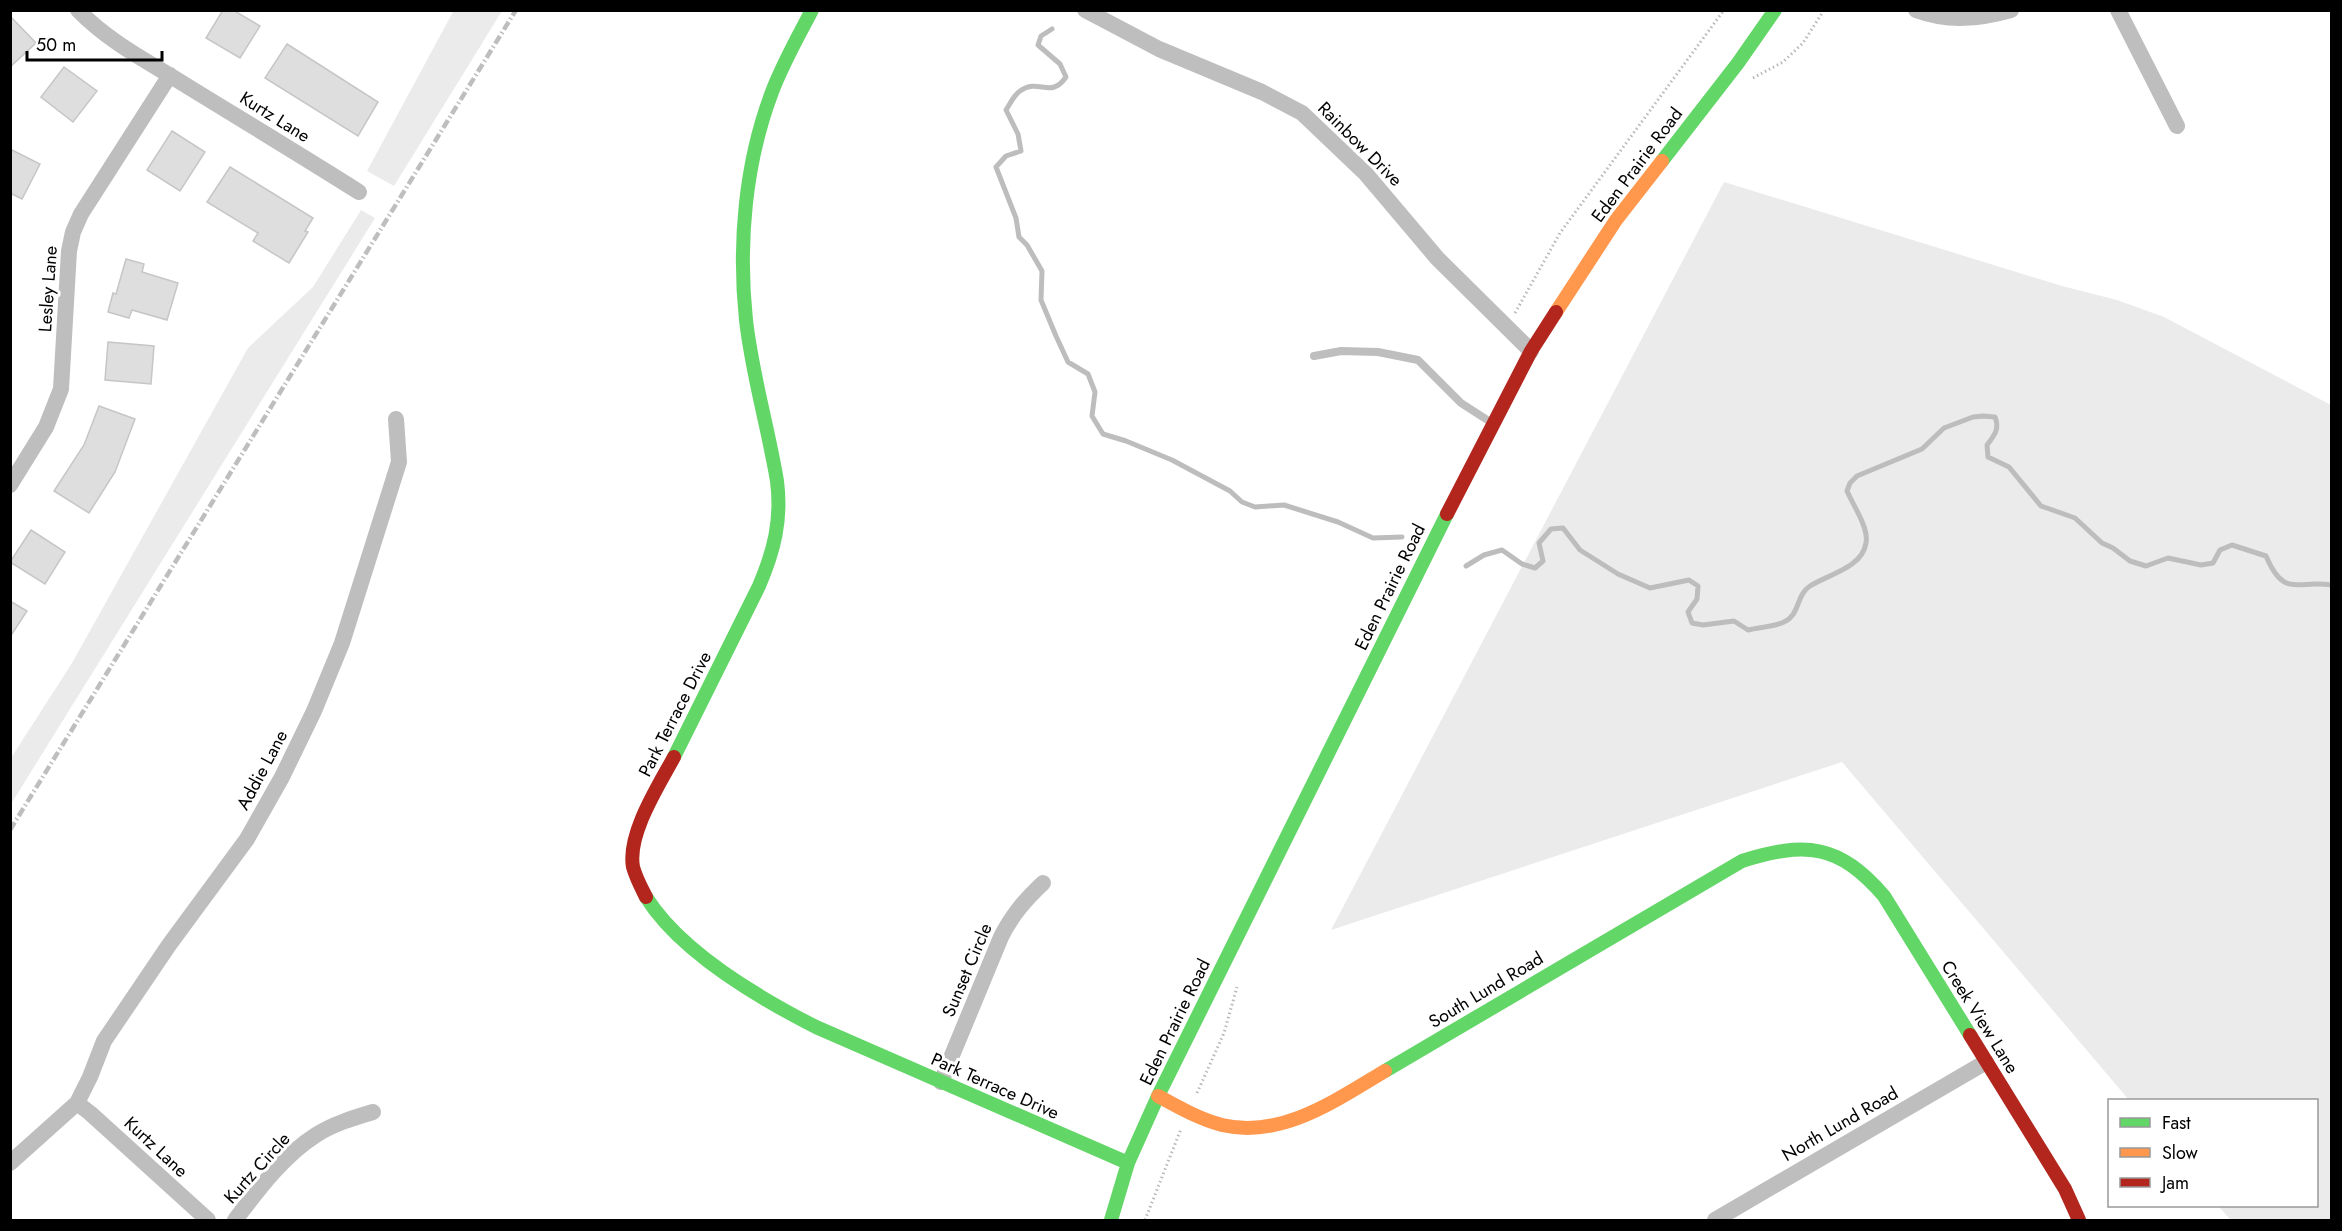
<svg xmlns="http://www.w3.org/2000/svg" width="2342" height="1231" viewBox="0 0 2342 1231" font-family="Jost,sans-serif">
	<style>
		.green { fill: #ebebeb }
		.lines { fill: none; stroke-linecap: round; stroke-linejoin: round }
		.stream { stroke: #bdbdbd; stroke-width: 5 }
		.building { fill: #dedede; stroke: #c6c6c6; stroke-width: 1.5 }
		.path { stroke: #b9b9b9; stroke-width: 3; stroke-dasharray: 1.5 3; stroke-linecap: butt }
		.lane { stroke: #bebebe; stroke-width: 8 }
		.street { stroke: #bebebe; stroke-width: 16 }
		.fast { stroke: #63d668; stroke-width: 14 }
		.slow { stroke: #ff974d; stroke-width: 14 }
		.jam { stroke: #b3261e; stroke-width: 14 }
		.rail { stroke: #bebebe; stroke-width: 4.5; stroke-dasharray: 9 3 1.5 3; stroke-linecap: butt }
		.labels { text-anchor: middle; stroke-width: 6; stroke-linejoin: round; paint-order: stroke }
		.street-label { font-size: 18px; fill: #000; stroke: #fff }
	</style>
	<rect width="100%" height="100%" fill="#fff"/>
	<!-- green -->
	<path class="green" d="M454 10 502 11 394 186 367 171Z
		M1724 182 2062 286 2117 300 2164 317 2331 405V1220H2231L2218 1206H2316V1100H2129L1842 762 1331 930Z
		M361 210 375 218 11 804V758L72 663 248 348 313 287Z"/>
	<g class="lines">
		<!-- stream -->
		<path class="stream" d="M1052 29 1041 36 1038 45 1060 64 1066 77C1050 100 1039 77 1020 91 1014 95 1010 104 1006 110L1018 134 1021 151 1006 156 996 167 1016 218 1019 237 1027 245 1042 271 1041 300 1056 336 1068 362 1088 374 1095 392 1092 416 1103 434 1126 441 1172 460 1230 491 1242 502 1255 507 1284 505 1338 522 1373 538 1402 537
			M1466 566 1484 555 1502 550 1522 564 1535 568 1543 561 1539 543 1551 529 1563 528 1580 550 1618 574 1650 588 1689 580 1698 586 1697 599 1688 612 1692 623 1703 625 1734 621 1748 630C1759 627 1774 627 1784 622 1800 615 1796 595 1810 586 1829 574 1862 568 1866 543 1869 528 1853 505 1847 491L1850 483 1857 476 1922 449 1944 428 1973 417 1983 416 1995 417C2000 429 1994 436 1987 445L1988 457 2009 467 2041 506 2075 518 2102 543 2113 548 2130 561 2146 566 2168 558 2201 565 2213 563 2220 550 2232 545 2266 556C2284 598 2295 580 2332 585"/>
	</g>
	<!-- building -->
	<path class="building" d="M223 10H233L260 26 240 58 206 38Z
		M10 16 36 43 10 67Z
		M287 44 378 102 358 136 265 78Z
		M64 67 97 91 73 122 41 97Z
		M172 131 205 152 180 191 147 170Z
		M10 149 40 164 22 199 10 193Z
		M230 167 313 218 305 231 308 232 289 263 253 241 258 233 207 202Z
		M126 259 144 264 142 272 178 283 167 320 132 310 129 318 108 312 113 293 116 294Z
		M108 342 154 346 151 384 105 380Z
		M99 406 135 419 115 472 89 513 54 491 84 445Z
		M31 530 65 552 45 584 10 562Z
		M10 601 27 611 10 637Z"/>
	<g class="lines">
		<!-- path -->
		<path class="path" d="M1753 78 1783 62 1803 43 1824 10
			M1515 313 1560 233 1724 10
			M1197 1093 1224 1033 1237 987
			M1145 1220 1181 1129"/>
		<!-- lane -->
		<path class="lane" d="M1314 356 1341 351 1378 352 1418 360 1461 403 1492 423"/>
		<!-- street -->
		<path class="street" d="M78 10C110 43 149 62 187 86 244 121 302 156 359 192
			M1085 10 1159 49 1262 92 1302 113 1366 174 1437 258 1531 351
			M1916 10C1948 22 1979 19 2011 10
			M2118 10 2177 126
			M10 485 46 427 61 389 69 251 73 232 81 214 170 75
			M941 1082 1001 937C1012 915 1025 900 1043 883
			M77 1103 90 1113 208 1220
			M10 1163 77 1103 90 1077 104 1041 169 945 247 839 282 777 314 711 342 643 399 462 396 419
			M235 1220C258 1190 283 1156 316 1135 333 1124 353 1118 373 1112
			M1715 1220 1986 1062"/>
		<!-- fast -->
		<path class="fast" d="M1662 161 1738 63 1775 10
			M674 757 759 586C774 551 782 520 777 481 768 427 752 374 746 320 738 244 745 163 772 92 783 63 798 37 812 10
			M646 897C681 953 759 998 816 1027L1128 1163
			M1385 1071 1742 861C1806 841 1839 844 1884 896L1970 1035
			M1111 1220 1128 1163 1158 1096 1447 514"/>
		<!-- slow -->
		<path class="slow" d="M1556 312 1616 220 1662 161
			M1158 1096C1178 1107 1199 1119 1222 1125 1282 1139 1336 1100 1385 1071"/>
		<!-- jam -->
		<path class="jam" d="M1447 514 1531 351 1556 312
			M646 897C641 887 636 878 633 867 627 834 659 785 674 757
			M1970 1035 2065 1189 2079 1220"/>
		<!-- rail -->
		<path class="rail" d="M10 830 516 10"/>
	</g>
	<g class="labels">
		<!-- street labels -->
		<g class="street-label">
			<text transform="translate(275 117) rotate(32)" y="6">Kurtz Lane</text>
			<text transform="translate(1360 144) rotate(45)" y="6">Rainbow Drive</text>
			<text transform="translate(1637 165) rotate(-53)" y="6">Eden Prairie Road</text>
			<text transform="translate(48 289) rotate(-86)" y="6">Lesley Lane</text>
			<text transform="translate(1390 587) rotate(-64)" y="6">Eden Prairie Road</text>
			<text transform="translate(675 714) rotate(-63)" y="6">Park Terrace Drive</text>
			<text transform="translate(262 770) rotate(-62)" y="6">Addie Lane</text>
			<text transform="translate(967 970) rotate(-67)" y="6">Sunset Circle</text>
			<text transform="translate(1486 990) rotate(-31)" y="6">South Lund Road</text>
			<text transform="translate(1980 1017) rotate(58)" y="6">Creek View Lane</text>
			<text transform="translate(1175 1022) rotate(-64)" y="6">Eden Prairie Road</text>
			<text transform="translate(995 1086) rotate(24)" y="6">Park Terrace Drive</text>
			<text transform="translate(1840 1124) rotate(-30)" y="6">North Lund Road</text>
			<text transform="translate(156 1147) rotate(43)" y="6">Kurtz Lane</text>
			<text transform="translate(257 1168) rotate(-48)" y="6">Kurtz Circle</text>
		</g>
	</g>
	<!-- border -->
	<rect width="2342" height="1231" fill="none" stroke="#000000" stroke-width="24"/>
	<!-- legend -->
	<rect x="2108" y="1099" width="210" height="108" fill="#ffffff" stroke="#999999" stroke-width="1.5"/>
	<rect x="2120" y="1118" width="30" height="9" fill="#63d668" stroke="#999999" stroke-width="1.5"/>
	<text x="2162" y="1129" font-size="18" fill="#000000">Fast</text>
	<rect x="2120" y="1148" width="30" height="9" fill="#ff974d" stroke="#999999" stroke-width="1.5"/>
	<text x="2162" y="1159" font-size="18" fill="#000000">Slow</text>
	<rect x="2120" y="1178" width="30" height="9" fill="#b3261e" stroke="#999999" stroke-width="1.5"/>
	<text x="2162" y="1189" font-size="18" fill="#000000">Jam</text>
	<!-- scale -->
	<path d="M27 51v9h135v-9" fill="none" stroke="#000000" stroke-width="3"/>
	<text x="36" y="51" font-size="18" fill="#000000" stroke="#ffffff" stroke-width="4.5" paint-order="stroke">50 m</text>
</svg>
